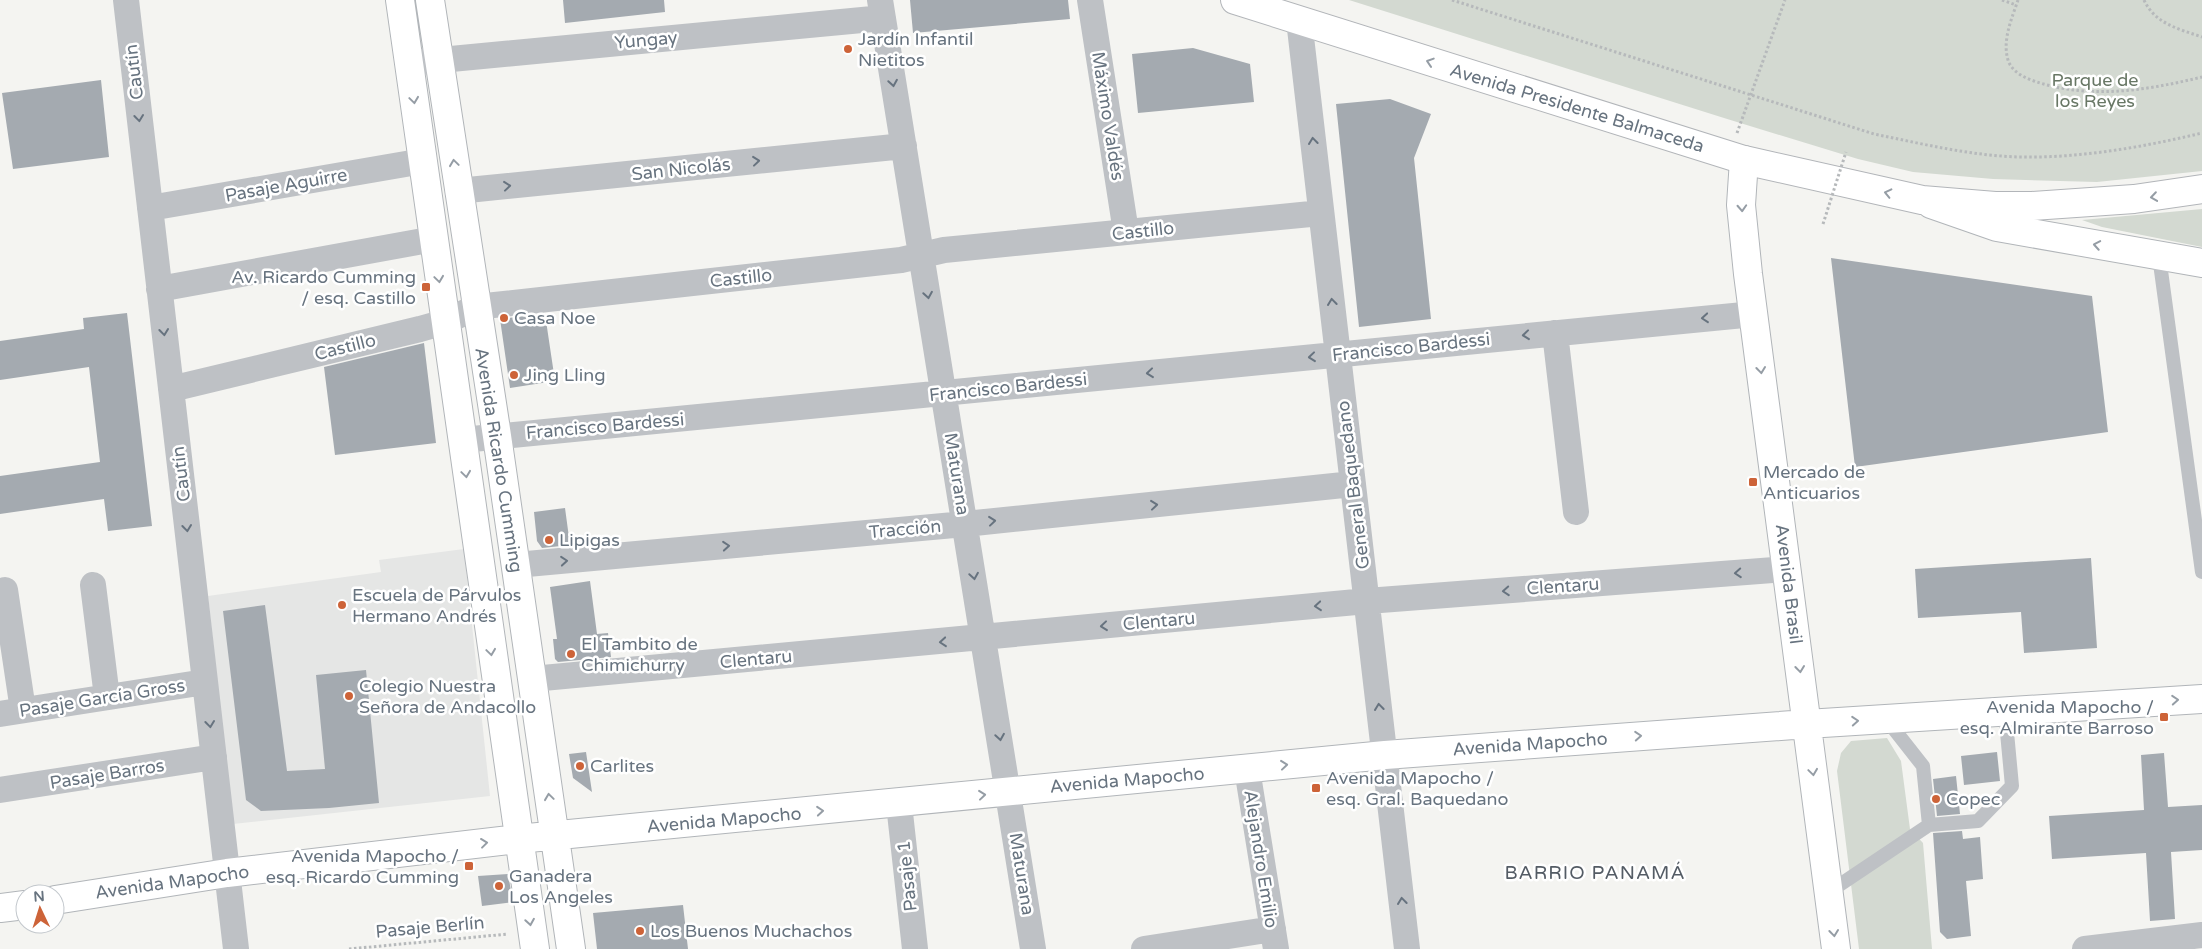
<svg xmlns="http://www.w3.org/2000/svg" width="2202" height="949" viewBox="0 0 2202 949" font-family="'Varela Round',sans-serif">
	<style>
		.built { fill: #e5e6e5 }
		.green { fill: #d3d9d1 }
		.building { fill: #a4aab0 }
		.lines { fill: none; stroke-linecap: round; stroke-linejoin: round }
		.secondary-casing { stroke: #b1b5b9; stroke-width: 30 }
		.primary-casing { stroke: #b2b5b9; stroke-width: 30 }
		.path { stroke: #b6b9bb; stroke-width: 3; stroke-dasharray: 2.5 2.5; stroke-linecap: butt }
		.lane { stroke: #bec1c5; stroke-width: 14 }
		.street { stroke: #bec1c5; stroke-width: 26 }
		.secondary { stroke: #fff; stroke-width: 28 }
		.primary { stroke: #fff; stroke-width: 28 }
		.path-bridge { stroke: #b6b9bb; stroke-width: 3; stroke-dasharray: 2.5 2.5; stroke-linecap: butt }
		.oneway { stroke: #959da5 }
		.oneway2 { stroke: #67737f }
		.poi-dot { fill: #cd6338; stroke: #fff; stroke-width: 2 }
		.labels { text-anchor: middle; stroke-width: 5; stroke-linejoin: round; paint-order: stroke }
		.poi-label { font-size: 18px; fill: #67737f; stroke: #fff; text-anchor: start }
		.street-label { font-size: 18px; fill: #67737f; stroke: #fff }
		.park-label { font-size: 18px; fill: #687765; stroke: #fff }
		.neighbourhood-label { font-size: 19px; letter-spacing: 1px; fill: #545c65; stroke: #fff }
	</style>
	<rect width="100%" height="100%" fill="#f4f4f1"/>
	<!-- built -->
	<path class="built" d="M464 549 490 796 233 824 208 596 381 572 379 560Z"/>
	<!-- green -->
	<path class="green" d="M1349 0H2202V171L2097 182 1993 179 1913 172 1858 159 1724 118Z
		M2202 209V247L2102 227 2082 220Z
		M1887 738 1901 761 1910 829 1923 843 1932 949H1859L1837 771 1841 753 1851 741Z"/>
	<!-- building -->
	<path class="building" d="M563 0H664L665 12 565 23Z
		M910 0H1068L1070 19 913 33Z
		M1193 48 1250 64 1254 102 1138 113 1132 54Z
		M101 80 109 157 13 169 2 93Z
		M1390 99 1431 114 1414 158 1431 319 1359 327 1336 104Z
		M1831 258 2092 296 2108 432 1855 467Z
		M127 313 152 526 108 531 104 499 0 514V476L100 462 89 367 0 380V341L84 329 83 318Z
		M545 314 555 381 510 388 500 319Z
		M424 343 436 443 335 455 324 367Z
		M565 508 570 545 542 548 537 541 534 512Z
		M2091 558 2097 648 2024 653 2021 612 1918 618 1915 569Z
		M590 581 597 634 608 633 611 657 558 662 555 659 553 639H557L550 587Z
		M265 605 287 771 325 769 316 675 366 670 379 803 329 808 261 811 246 800 223 611Z
		M586 752 592 792 573 778 569 754Z
		M1997 752 2000 781 1964 785 1961 756Z
		M2164 753 2168 807 2202 805V850L2171 852 2175 919 2150 921 2146 853 2052 859 2049 816 2144 810 2141 755Z
		M1956 776 1960 814 1937 816 1933 779Z
		M1962 831 1963 839 1980 837 1983 879 1966 881 1971 936 1947 939 1940 932 1933 833Z
		M508 874 513 902 482 906 478 876Z
		M683 905 688 949H597L593 913Z"/>
	<g class="lines">
		<!-- secondary casing -->
		<g class="secondary-casing">
			<path id="secondary" d="M400 0 535 949
				M430 0 497 436 571 949
				M1744 160 1741 205 1748 274 1836 949
				M1931 204 1997 227 2202 263
				M55 900 227 873 518 839 1385 755 1807 724 2202 699
				M0 908 25 905"/>
		</g>
		<!-- primary casing -->
		<g class="primary-casing">
			<path id="primary" d="M1235 0 1744 160 1922 200 1995 206H2032L2134 199 2202 189"/>
		</g>
		<!-- path -->
		<path class="path" d="M1452 0 1874 134C1923 144 1972 156 2021 157 2082 158 2143 147 2202 133
			M2002 0 2016 5
			M2018 0C2012 18 2002 40 2008 60 2012 73 2027 79 2040 83 2094 99 2148 90 2202 77
			M2144 0C2155 24 2179 29 2202 37
			M1737 133 1785 0
			M349 949 508 934"/>
		<!-- lane -->
		<path class="lane" d="M2159 256 2202 572
			M1929 825 1978 821 2012 786 2005 711
			M1829 892 1929 825 1923 766 1886 719"/>
		<!-- street -->
		<path class="street" d="M126 0 236 949
			M880 0 1033 949
			M1090 0 1126 232
			M1299 20 1407 949
			M409 63 883 18
			M458 191 904 146
			M150 208 423 161
			M159 289 434 239
			M1555 333 1576 512
			M171 389 420 329 445 322 476 307 901 260 944 250 1321 213
			M462 440 1754 314
			M516 565 965 524 1353 484
			M93 585 107 697
			M5 590 23 710
			M532 679 1367 601 1787 569
			M0 714 205 682
			M1247 769 1276 949
			M0 790 214 757
			M899 804 915 949
			M1144 949 1273 929
			M2085 949 2202 935"/>
		<!-- secondary -->
		<use href="#secondary" class="secondary"/>
		<!-- primary -->
		<use href="#primary" class="primary"/>
		<!-- path-bridge -->
		<path class="path-bridge" d="M1823 224 1846 152"/>
	</g>
	<!-- one-way arrows -->
	<defs><path id="oneway-chevron" d="M-2-3.5L2.5 0L-2 3.5" fill="none" stroke-width="1.6" stroke-linecap="round" stroke-linejoin="round" transform="scale(1.25)"/></defs>
	<g class="oneway">
		<use href="#oneway-chevron" transform="translate(1430 62) rotate(-162)"/>
		<use href="#oneway-chevron" transform="translate(414 100) rotate(82)"/>
		<use href="#oneway-chevron" transform="translate(454 163) rotate(-98)"/>
		<use href="#oneway-chevron" transform="translate(1888 193) rotate(-167)"/>
		<use href="#oneway-chevron" transform="translate(2154 197) rotate(172)"/>
		<use href="#oneway-chevron" transform="translate(1742 208) rotate(87)"/>
		<use href="#oneway-chevron" transform="translate(2097 245) rotate(-170)"/>
		<use href="#oneway-chevron" transform="translate(439 279) rotate(82)"/>
		<use href="#oneway-chevron" transform="translate(1761 370) rotate(83)"/>
		<use href="#oneway-chevron" transform="translate(466 474) rotate(82)"/>
		<use href="#oneway-chevron" transform="translate(491 652) rotate(82)"/>
		<use href="#oneway-chevron" transform="translate(1800 669) rotate(83)"/>
		<use href="#oneway-chevron" transform="translate(2175 700) rotate(-4)"/>
		<use href="#oneway-chevron" transform="translate(1855 721) rotate(-4)"/>
		<use href="#oneway-chevron" transform="translate(1638 736) rotate(-4)"/>
		<use href="#oneway-chevron" transform="translate(1284 765) rotate(-6)"/>
		<use href="#oneway-chevron" transform="translate(1813 772) rotate(82)"/>
		<use href="#oneway-chevron" transform="translate(982 795) rotate(-6)"/>
		<use href="#oneway-chevron" transform="translate(549 797) rotate(-98)"/>
		<use href="#oneway-chevron" transform="translate(820 811) rotate(-5)"/>
		<use href="#oneway-chevron" transform="translate(484 843) rotate(-7)"/>
		<use href="#oneway-chevron" transform="translate(530 922) rotate(81)"/>
		<use href="#oneway-chevron" transform="translate(1834 933) rotate(83)"/>
	</g>
	<g class="oneway2">
		<use href="#oneway-chevron" transform="translate(893 83) rotate(81)"/>
		<use href="#oneway-chevron" transform="translate(139 118) rotate(83)"/>
		<use href="#oneway-chevron" transform="translate(1313 141) rotate(-97)"/>
		<use href="#oneway-chevron" transform="translate(756 161) rotate(-6)"/>
		<use href="#oneway-chevron" transform="translate(507 186) rotate(-6)"/>
		<use href="#oneway-chevron" transform="translate(928 295) rotate(81)"/>
		<use href="#oneway-chevron" transform="translate(1332 302) rotate(-97)"/>
		<use href="#oneway-chevron" transform="translate(1705 318) rotate(175)"/>
		<use href="#oneway-chevron" transform="translate(164 332) rotate(83)"/>
		<use href="#oneway-chevron" transform="translate(1526 335) rotate(174)"/>
		<use href="#oneway-chevron" transform="translate(1312 357) rotate(174)"/>
		<use href="#oneway-chevron" transform="translate(1150 373) rotate(174)"/>
		<use href="#oneway-chevron" transform="translate(1154 505) rotate(-6)"/>
		<use href="#oneway-chevron" transform="translate(992 521) rotate(-6)"/>
		<use href="#oneway-chevron" transform="translate(187 528) rotate(83)"/>
		<use href="#oneway-chevron" transform="translate(726 546) rotate(-5)"/>
		<use href="#oneway-chevron" transform="translate(564 561) rotate(-5)"/>
		<use href="#oneway-chevron" transform="translate(1738 573) rotate(176)"/>
		<use href="#oneway-chevron" transform="translate(974 576) rotate(81)"/>
		<use href="#oneway-chevron" transform="translate(1506 591) rotate(176)"/>
		<use href="#oneway-chevron" transform="translate(1318 606) rotate(175)"/>
		<use href="#oneway-chevron" transform="translate(1104 626) rotate(174)"/>
		<use href="#oneway-chevron" transform="translate(943 642) rotate(175)"/>
		<use href="#oneway-chevron" transform="translate(1379 707) rotate(-97)"/>
		<use href="#oneway-chevron" transform="translate(210 724) rotate(83)"/>
		<use href="#oneway-chevron" transform="translate(1000 737) rotate(81)"/>
		<use href="#oneway-chevron" transform="translate(1402 901) rotate(-97)"/>
	</g>
	<!-- markers -->
	<g class="poi-dot">
		<circle cx="848" cy="49" r="5"/>
		<rect x="421" y="282" width="10" height="10" rx="2.5"/>
		<circle cx="504" cy="318" r="5"/>
		<circle cx="514" cy="375" r="5"/>
		<rect x="1748" y="477" width="10" height="10" rx="2.5"/>
		<circle cx="549" cy="540" r="5"/>
		<circle cx="342" cy="605" r="5"/>
		<circle cx="571" cy="654" r="5"/>
		<circle cx="349" cy="696" r="5"/>
		<rect x="2159" y="712" width="10" height="10" rx="2.5"/>
		<circle cx="580" cy="766" r="5"/>
		<rect x="1311" y="783" width="10" height="10" rx="2.5"/>
		<circle cx="1936" cy="799" r="5"/>
		<rect x="464" y="861" width="10" height="10" rx="2.5"/>
		<circle cx="499" cy="886" r="5"/>
		<circle cx="640" cy="931" r="5"/>
	</g>
	<g class="labels">
		<!-- poi labels -->
		<g class="poi-label">
			<text x="858" y="45">Jardín Infantil<tspan x="858" dy="21">Nietitos</tspan></text>
			<text x="416" y="283" text-anchor="end">Av. Ricardo Cumming<tspan x="416" dy="21">/ esq. Castillo</tspan></text>
			<text x="514" y="324">Casa Noe</text>
			<text x="524" y="381">Jing Lling</text>
			<text x="1763" y="478">Mercado de<tspan x="1763" dy="21">Anticuarios</tspan></text>
			<text x="559" y="546">Lipigas</text>
			<text x="352" y="601">Escuela de Párvulos<tspan x="352" dy="21">Hermano Andrés</tspan></text>
			<text x="581" y="650">El Tambito de<tspan x="581" dy="21">Chimichurry</tspan></text>
			<text x="359" y="692">Colegio Nuestra<tspan x="359" dy="21">Señora de Andacollo</tspan></text>
			<text x="2154" y="713" text-anchor="end">Avenida Mapocho /<tspan x="2154" dy="21">esq. Almirante Barroso</tspan></text>
			<text x="590" y="772">Carlites</text>
			<text x="1326" y="784">Avenida Mapocho /<tspan x="1326" dy="21">esq. Gral. Baquedano</tspan></text>
			<text x="1946" y="805">Copec</text>
			<text x="459" y="862" text-anchor="end">Avenida Mapocho /<tspan x="459" dy="21">esq. Ricardo Cumming</tspan></text>
			<text x="509" y="882">Ganadera<tspan x="509" dy="21">Los Angeles</tspan></text>
			<text x="650" y="937">Los Buenos Muchachos</text>
		</g>
		<!-- street labels -->
		<g class="street-label">
			<text transform="translate(646 40) rotate(-5)" y="6">Yungay</text>
			<text transform="translate(134 72) rotate(-97)" y="6">Cautín</text>
			<text transform="translate(1577 108) rotate(17)" y="6">Avenida Presidente Balmaceda</text>
			<text transform="translate(1108 116) rotate(81)" y="6">Máximo Valdés</text>
			<text transform="translate(681 169) rotate(-6)" y="6">San Nicolás</text>
			<text transform="translate(286 185) rotate(-10)" y="6">Pasaje Aguirre</text>
			<text transform="translate(1143 231) rotate(-6)" y="6">Castillo</text>
			<text transform="translate(741 278) rotate(-6)" y="6">Castillo</text>
			<text transform="translate(345 347) rotate(-14)" y="6">Castillo</text>
			<text transform="translate(1411 347) rotate(-6)" y="6">Francisco Bardessi</text>
			<text transform="translate(1008 387) rotate(-6)" y="6">Francisco Bardessi</text>
			<text transform="translate(605 426) rotate(-5)" y="6">Francisco Bardessi</text>
			<text transform="translate(499 460) rotate(81)" y="6">Avenida Ricardo Cumming</text>
			<text transform="translate(181 474) rotate(-97)" y="6">Cautín</text>
			<text transform="translate(957 474) rotate(81)" y="6">Maturana</text>
			<text transform="translate(1353 485) rotate(-97)" y="6">General Baquedano</text>
			<text transform="translate(905 529) rotate(-5)" y="6">Tracción</text>
			<text transform="translate(1789 584) rotate(83)" y="6">Avenida Brasil</text>
			<text transform="translate(1563 586) rotate(-4)" y="6">Clentaru</text>
			<text transform="translate(1159 621) rotate(-5)" y="6">Clentaru</text>
			<text transform="translate(756 659) rotate(-5)" y="6">Clentaru</text>
			<text transform="translate(102 698) rotate(-9)" y="6">Pasaje García Gross</text>
			<text transform="translate(1530 744) rotate(-4)" y="6">Avenida Mapocho</text>
			<text transform="translate(107 774) rotate(-9)" y="6">Pasaje Barros</text>
			<text transform="translate(1127 780) rotate(-5)" y="6">Avenida Mapocho</text>
			<text transform="translate(724 820) rotate(-5)" y="6">Avenida Mapocho</text>
			<text transform="translate(1261 859) rotate(81)" y="6">Alejandro Emilio</text>
			<text transform="translate(1022 874) rotate(81)" y="6">Maturana</text>
			<text transform="translate(907 876) rotate(-96)" y="6">Pasaje 1</text>
			<text transform="translate(172 882) rotate(-8)" y="6">Avenida Mapocho</text>
			<text transform="translate(430 927) rotate(-5)" y="6">Pasaje Berlín</text>
		</g>
		<!-- park labels -->
		<g class="park-label">
			<text x="2095" y="86">Parque de<tspan x="2095" dy="21">los Reyes</tspan></text>
		</g>
		<!-- neighbourhood labels -->
		<g class="neighbourhood-label">
			<text x="1595" y="879">BARRIO PANAMÁ</text>
		</g>
	</g>
	<!-- north arrow -->
	<g transform="translate(40 909) rotate(356)"><circle r="24" fill="#ffffff" stroke="#c2c7cc"/>
	<path d="M0-4L9 19L0 12L-9 19Z" fill="#cd6338"/>
	<text y="-8" font-size="14" font-weight="bold" text-anchor="middle" fill="#67737f">N</text>
	</g>
</svg>
